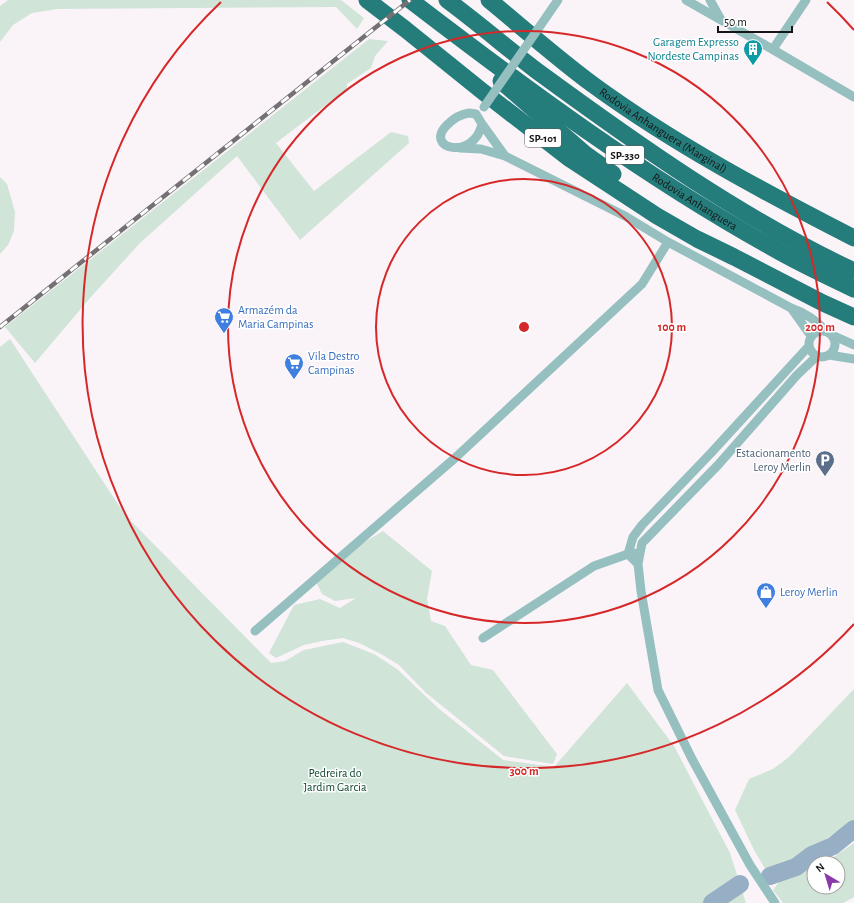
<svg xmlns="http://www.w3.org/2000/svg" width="854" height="903" viewBox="0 0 854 903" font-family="'Alegreya Sans',sans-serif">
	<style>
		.green { fill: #d0e4d8 }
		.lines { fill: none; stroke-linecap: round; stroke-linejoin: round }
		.river { stroke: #97afc4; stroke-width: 18 }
		.street { stroke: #95c0bf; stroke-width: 9 }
		.highway { stroke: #247c7b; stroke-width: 17 }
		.rail-casing { stroke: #747174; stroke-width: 4.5 }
		.rail { stroke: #fff; stroke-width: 3; stroke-dasharray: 9; stroke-linecap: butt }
		.street-bridge { stroke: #95c0bf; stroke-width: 9 }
		.ring { fill: none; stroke: #d62828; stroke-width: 2 }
		.labels { text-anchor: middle; stroke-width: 3; stroke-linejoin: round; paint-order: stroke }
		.shield { fill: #fff; stroke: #5c5b5c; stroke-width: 1 }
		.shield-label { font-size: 11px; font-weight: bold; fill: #161516 }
		.culture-label { font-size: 12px; fill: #0d838f; stroke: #fff; text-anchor: end }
		.street-label { font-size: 12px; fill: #161516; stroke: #fff }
		.shop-label { font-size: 12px; fill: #366cbe; stroke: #fff; text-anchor: start }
		.service-label { font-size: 12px; fill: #4e5e75; stroke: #fff; text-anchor: end }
		.park-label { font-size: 12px; fill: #0d452d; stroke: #fff }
		.centre { fill: #d62828; stroke: #fff; stroke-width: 2 }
		.ring-label { font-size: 12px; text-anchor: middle; font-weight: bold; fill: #d62828; stroke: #fff; stroke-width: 3; stroke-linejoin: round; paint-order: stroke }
	</style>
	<rect width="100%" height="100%" fill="#faf4f9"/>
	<!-- green -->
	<path class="green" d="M8 0H341L364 18 357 29 336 7 57 9 32 13 13 25 0 42V6Z
		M369 39 388 41 375 56 371 68 347 84V89L276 143 314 191 391 132 408 136 409 143 300 240 237 156 140 243 90 298 35 363 5 327Z
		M0 177 7 184 15 212 14 231 8 245 0 254Z
		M10 339 125 515 271 663 285 661 304 650 343 642 374 654 397 669 438 708 503 760 554 767 627 683 674 746 730 853 746 903H0V347Z
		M383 531 432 571 427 599 431 621 445 626 471 665 493 670 557 754 553 764 504 756 425 692 399 665 381 654 359 643 343 638 322 641 304 645 276 658 269 653 294 605 320 599 340 608 356 598 335 601 322 594 316 582 358 546Z
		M854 689V821L829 837 797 861 767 872 754 850 735 810 749 779 773 769 789 757Z
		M854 843V897L843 903H783L773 890 779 882 809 866 814 865V887H838V863H825Z"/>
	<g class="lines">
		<!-- river -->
		<path class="river" d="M770 876 796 867 812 855 833 846 854 829
			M712 903 740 884"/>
		<!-- street -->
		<path class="street" d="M686 0 765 45 854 97
			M710 0 720 18
			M538 29 558 0
			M773 49 806 0
			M469 113 476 114 482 124C474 161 423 149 447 125 453 119 461 114 469 113Z
			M482 124 505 156
			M460 148 481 149 505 156 625 216 668 242 791 308C806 313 815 320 826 331
			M791 308 811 336
			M809 344a13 13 0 1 1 26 0a13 13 0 1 1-26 0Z
			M832 335 854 345
			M829 355 854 359
			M638 564 628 554 633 537 642 525 711 453 809 346
			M255 631 455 458 642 284 668 242
			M483 638 594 566 628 554 634 553
			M775 903 750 865 692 759 658 690 641 591 638 564 642 543 718 465 797 375 817 356"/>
		<!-- highway -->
		<g class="highway">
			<path d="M367 0 405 29 482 91 570 159 657 216 697 239 734 257 823 303 854 317"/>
			<path id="s1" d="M410 0C526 89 645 177 773 248 799 263 827 276 854 289"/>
			<path d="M447 0C478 23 507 48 537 71 638 145 741 218 854 271"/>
			<path id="s2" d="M489 0C523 28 557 58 592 84 674 144 764 192 854 238"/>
			<path d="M501 81 585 154 613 174"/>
		</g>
		<!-- rail casing -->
		<g class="rail-casing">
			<path id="rail" d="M0 327 410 0"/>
		</g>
		<!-- rail -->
		<use href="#rail" class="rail"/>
		<!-- street-bridge -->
		<path class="street-bridge" d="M484 107 538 29"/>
	</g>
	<!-- distance rings -->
	<g class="ring">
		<circle cx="524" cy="327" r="148"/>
		<circle cx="524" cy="327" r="296"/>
		<path d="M854 624A444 444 0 1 1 221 2M827 2A444 444 0 0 1 854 30"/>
	</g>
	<!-- icons -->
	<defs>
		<g id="building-pin" transform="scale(1)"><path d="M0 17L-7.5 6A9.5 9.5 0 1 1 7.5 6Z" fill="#0f9aa8" stroke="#fff"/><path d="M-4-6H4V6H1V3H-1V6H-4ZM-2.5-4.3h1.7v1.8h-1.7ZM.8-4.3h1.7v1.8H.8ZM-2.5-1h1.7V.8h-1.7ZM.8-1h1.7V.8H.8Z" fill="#fff"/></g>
		<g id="supermarket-pin" transform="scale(1)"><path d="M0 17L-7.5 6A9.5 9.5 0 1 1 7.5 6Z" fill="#3f7fe0" stroke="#fff"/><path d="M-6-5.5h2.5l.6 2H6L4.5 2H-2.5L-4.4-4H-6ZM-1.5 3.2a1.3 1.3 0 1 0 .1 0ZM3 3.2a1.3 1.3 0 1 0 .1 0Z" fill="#fff"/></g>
		<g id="parking-pin" transform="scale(1)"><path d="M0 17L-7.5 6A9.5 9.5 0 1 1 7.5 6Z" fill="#5c6f8a" stroke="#fff"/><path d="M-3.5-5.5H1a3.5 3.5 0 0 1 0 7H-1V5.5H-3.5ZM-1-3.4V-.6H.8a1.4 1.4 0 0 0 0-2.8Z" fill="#fff"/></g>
		<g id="shop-pin" transform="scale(1)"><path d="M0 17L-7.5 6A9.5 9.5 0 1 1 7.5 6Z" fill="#3f7fe0" stroke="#fff"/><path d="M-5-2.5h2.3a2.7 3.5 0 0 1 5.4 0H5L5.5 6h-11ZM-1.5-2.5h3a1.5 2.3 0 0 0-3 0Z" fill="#fff"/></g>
	</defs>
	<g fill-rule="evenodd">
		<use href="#building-pin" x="753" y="49"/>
		<use href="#supermarket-pin" x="224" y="317"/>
		<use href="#supermarket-pin" x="294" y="363"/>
		<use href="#parking-pin" x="825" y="460"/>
		<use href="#shop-pin" x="766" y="592"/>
	</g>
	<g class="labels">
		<!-- shield labels -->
		<g class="shield">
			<rect x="525" y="129" width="36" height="18" rx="3"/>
			<rect x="606" y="146" width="38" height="18" rx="3"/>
		</g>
		<g class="shield-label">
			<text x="543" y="142">SP-101</text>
			<text x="625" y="159">SP-330</text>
		</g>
		<!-- culture labels -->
		<g class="culture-label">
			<text x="739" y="46">Garagem Expresso<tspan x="739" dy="14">Nordeste Campinas</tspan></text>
		</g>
		<!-- street labels -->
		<g class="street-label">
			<text dy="4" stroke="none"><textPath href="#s2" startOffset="218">Rodovia Anhanguera (Marginal)</textPath></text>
			<text dy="4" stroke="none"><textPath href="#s1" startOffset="349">Rodovia Anhanguera</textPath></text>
		</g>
		<!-- shop labels -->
		<g class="shop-label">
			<text x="238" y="314">Armazém da<tspan x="238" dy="14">Maria Campinas</tspan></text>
			<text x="308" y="360">Vila Destro<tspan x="308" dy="14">Campinas</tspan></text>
			<text x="780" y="596">Leroy Merlin</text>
		</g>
		<!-- service labels -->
		<g class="service-label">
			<text x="811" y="457">Estacionamento<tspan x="811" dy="14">Leroy Merlin</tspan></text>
		</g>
		<!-- park labels -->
		<g class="park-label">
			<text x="335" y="777">Pedreira do<tspan x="335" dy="14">Jardim Garcia</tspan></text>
		</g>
	</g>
	<circle cx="524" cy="327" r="6" class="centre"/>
	<g class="ring-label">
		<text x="672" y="331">100 m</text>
		<text x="820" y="331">200 m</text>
		<text x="524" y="775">300 m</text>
	</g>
	<!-- north arrow -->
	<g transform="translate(826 875) rotate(322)"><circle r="19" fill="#ffffff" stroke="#a2a1a2"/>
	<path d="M0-3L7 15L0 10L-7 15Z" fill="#8939a9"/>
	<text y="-6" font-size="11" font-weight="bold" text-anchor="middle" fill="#161516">N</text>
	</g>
	<!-- scale -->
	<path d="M718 26v6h74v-6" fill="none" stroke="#161516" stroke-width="2"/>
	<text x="724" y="26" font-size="12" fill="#161516" stroke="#ffffff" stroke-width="3" paint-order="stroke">50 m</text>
</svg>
